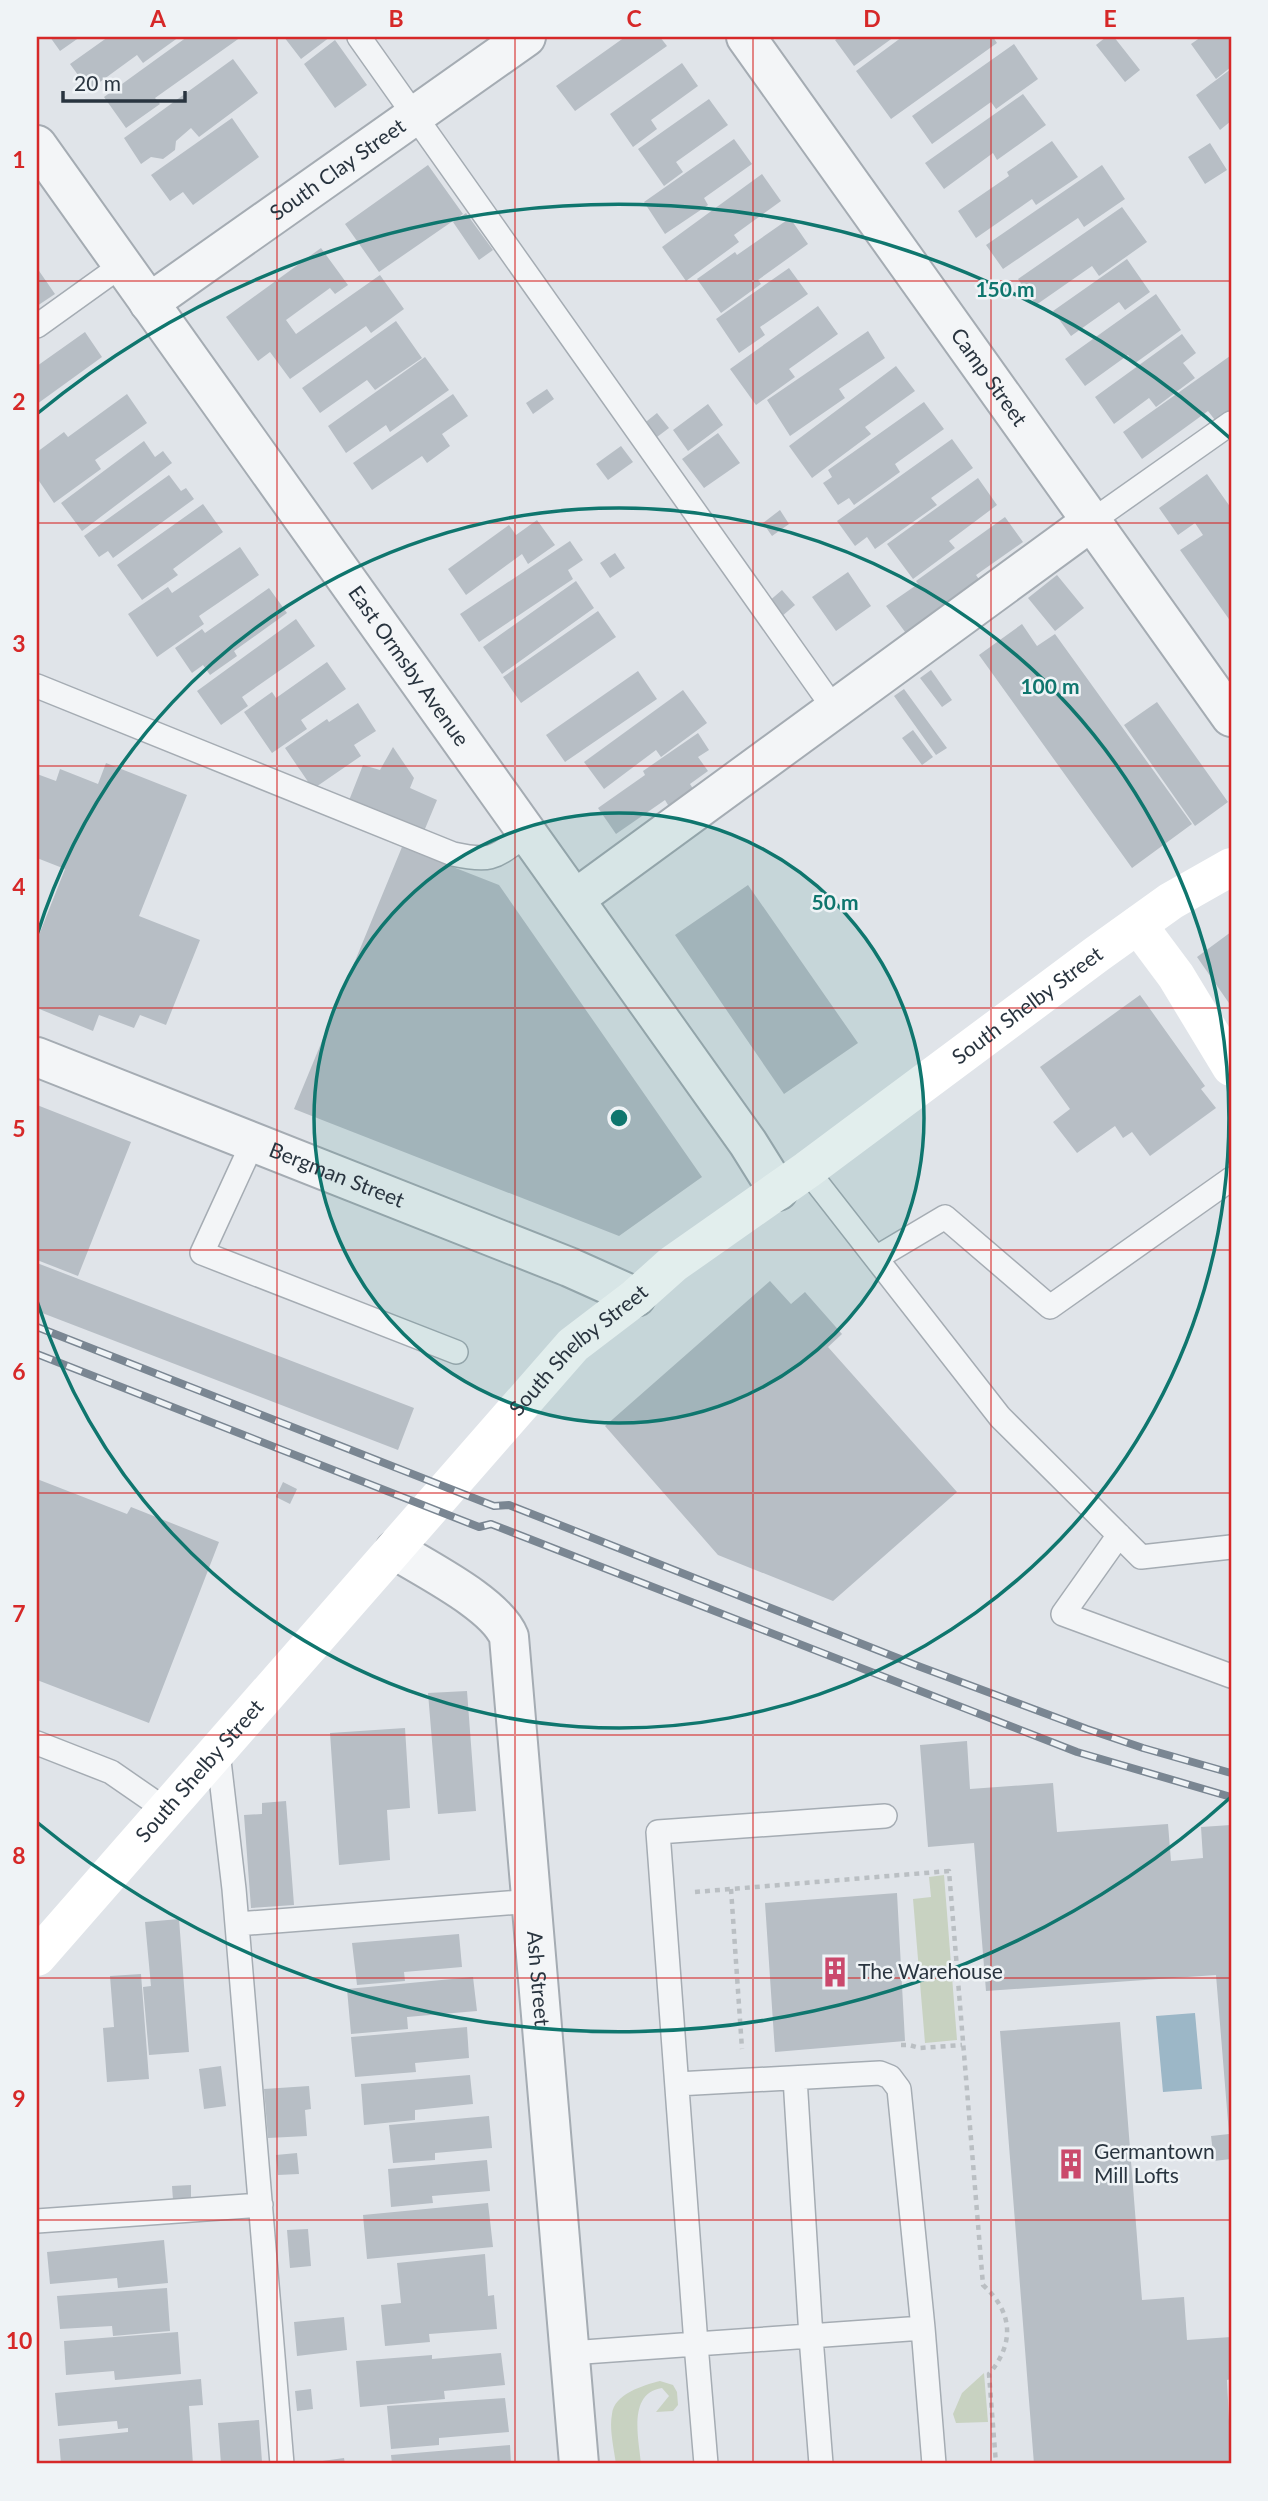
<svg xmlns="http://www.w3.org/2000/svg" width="1268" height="2501" viewBox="0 0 1268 2501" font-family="Lato,sans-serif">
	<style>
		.green { fill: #c8d2c1 }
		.water { fill: #9cb7c7 }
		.building { fill: #b7bec5 }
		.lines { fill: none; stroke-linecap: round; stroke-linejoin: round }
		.lane-casing { stroke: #a5acb3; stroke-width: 26 }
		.street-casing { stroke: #a5acb3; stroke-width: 42 }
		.path { stroke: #babfc3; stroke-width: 4.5; stroke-dasharray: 5 5; stroke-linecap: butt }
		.lane { stroke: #f3f5f7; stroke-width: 23 }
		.street { stroke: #f3f5f7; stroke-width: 38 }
		.secondary { stroke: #fff; stroke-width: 38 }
		.rail-casing { stroke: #7a8692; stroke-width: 8 }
		.rail { stroke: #eff3f6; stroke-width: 5; stroke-dasharray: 16; stroke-linecap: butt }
		.grid { fill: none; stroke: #d62828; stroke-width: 2; stroke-opacity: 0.55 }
		.ring { fill: none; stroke: #0f766e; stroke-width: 3.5 }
		.labels { text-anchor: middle; stroke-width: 5; stroke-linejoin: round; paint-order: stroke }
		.street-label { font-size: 21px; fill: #29343f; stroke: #eff3f6 }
		.poi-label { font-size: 21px; fill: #29343f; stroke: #eff3f6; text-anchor: start }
		.centre { fill: #0f766e; stroke: #eff3f6; stroke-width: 3.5 }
		.ring-label { font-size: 21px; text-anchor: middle; font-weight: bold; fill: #0f766e; stroke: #eff3f6; stroke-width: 5; stroke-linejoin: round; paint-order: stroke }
		.neatline { fill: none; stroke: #d62828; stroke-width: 2.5 }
		.grid-label { font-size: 23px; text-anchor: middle; font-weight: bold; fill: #d62828 }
	</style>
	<rect width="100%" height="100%" fill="#e0e4e9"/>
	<!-- green -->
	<path class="green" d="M944 1875 957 2040 925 2043 913 1899 931 1897 929 1877Z
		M984 2373 988 2422 956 2423 953 2414 962 2393Z
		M660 2381 673 2385 677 2392 678 2405 673 2411 656 2412 669 2396 662 2388C627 2393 639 2440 641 2464H616C614 2449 609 2429 612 2414 614 2394 644 2385 660 2381Z"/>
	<!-- water -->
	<path class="water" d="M1195 2013 1202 2089 1163 2092 1156 2016Z"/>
	<!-- building -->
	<path class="building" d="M50 37H80L60 51Z
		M108 37H179L143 63 137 55 89 90 70 64Z
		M187 37H241L155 98 160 104 126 128 104 97Z
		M284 37H330L301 59Z
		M625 37H660L667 46 575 111 556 86Z
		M840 37H894L854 66 835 40Z
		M902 37H993L997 43 891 119 856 71Z
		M1106 37H1114L1140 70 1125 82 1096 45Z
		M1201 37H1231V67L1216 79 1191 44Z
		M335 40 367 85 335 108 304 64Z
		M1014 44 1038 79 996 109 991 102 932 144 912 116Z
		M233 59 258 93 199 137 191 128 176 141 175 150 163 159 151 157 141 164 124 138Z
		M682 63 698 86 651 120 657 129 633 147 610 114Z
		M1231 69V121L1220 130 1196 95Z
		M1023 94 1046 125 997 160 993 153 944 189 925 163Z
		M709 99 728 125 676 162 683 172 664 186 638 149Z
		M232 118 259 157 193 205 183 192 170 201 151 175Z
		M734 139 752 164 704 198 708 205 665 234 644 202Z
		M1052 141 1078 177 1036 205 1032 199 976 238 958 211 1009 176 1007 172Z
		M1210 143 1227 170 1205 184 1188 157Z
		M428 165 463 214 379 272 345 224Z
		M1102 165 1125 199 1084 227 1078 218 1003 269 986 245Z
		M762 174 781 201 734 235 739 242 686 281 662 247Z
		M1122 207 1147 242 1099 276 1092 266 1036 305 1018 279Z
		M466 213 493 250 479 260 453 222Z
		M790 218 808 244 758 280 761 284 721 313 697 279 735 252 737 255Z
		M321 248 348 285 335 294 330 288 286 320 296 334 380 275 404 309 371 333 366 326 290 379 270 352 258 361 226 317Z
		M1127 259 1150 292 1125 310 1119 302 1071 336 1053 311Z
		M37 268 55 294 37 306Z
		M789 268 808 294 760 327 765 335 739 353 716 319Z
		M1156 294 1181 330 1134 364 1128 355 1085 386 1065 359Z
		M818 306 838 334 789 369 795 377 756 405 730 369Z
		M396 321 422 358 375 390 367 380 320 413 302 388Z
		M868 331 885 358 839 389 845 398 790 436 767 400Z
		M85 332 102 357 37 404V366Z
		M1182 334 1196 353 1183 363 1195 378 1156 407 1149 398 1114 424 1095 397Z
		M1230 356 1231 414 1218 424 1208 411 1142 459 1123 432Z
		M425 357 449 390 390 432 386 425 346 453 328 426Z
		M896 366 915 391 865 427 871 434 812 478 789 446Z
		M547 389 554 399 533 414 526 403Z
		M127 394 147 423 95 460 101 469 54 503 37 478V452L64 432 68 437Z
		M453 394 468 416 442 434 450 446 427 463 422 456 372 490 353 463Z
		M924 402 944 429 895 464 900 472 854 505 849 498 838 505 823 483 832 477 828 470Z
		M708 404 723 425 688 451 673 430Z
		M657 413 669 428 653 440 642 425Z
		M718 433 740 463 704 488 682 459Z
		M952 439 973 468 931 498 937 505 875 549 867 537 855 546 837 521Z
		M144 441 155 457 163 451 172 463 82 531 61 503Z
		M621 446 633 462 608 480 596 464Z
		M1207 474 1231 508V622L1180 550 1203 535 1195 523 1178 535 1159 508Z
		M169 475 181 491 186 488 194 499 113 558 108 551 99 557 84 536Z
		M978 478 997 505 949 541 955 548 913 579 887 544Z
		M203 504 223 532 173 569 178 575 142 600 117 565Z
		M780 510 789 524 772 536 763 523Z
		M1005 517 1023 542 976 575 985 588 908 636 886 606 918 584 916 581Z
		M537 520 555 545 528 564 522 554 466 595 448 569 509 525 516 535Z
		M570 541 583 560 568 570 573 579 479 642 460 614Z
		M240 547 259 575 199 616 204 624 157 657 128 614 168 587 172 593Z
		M615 553 625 568 610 578 600 563Z
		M848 572 871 606 836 631 812 597Z
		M1057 575 1084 608 1055 631 1028 598Z
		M576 581 594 608 502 674 483 647Z
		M269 588 287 613 234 651 237 656 210 675 203 665 192 673 175 648 202 629 205 633Z
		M782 590 795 605 781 617 768 602Z
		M598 611 616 637 521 703 503 677Z
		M296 619 315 646 242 697 248 706 221 725 197 691Z
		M1022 624 1037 646 1055 634 1192 824 1132 868 979 655Z
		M327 662 346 689 301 720 307 729 272 753 244 712 272 692 276 698Z
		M931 670 952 700 942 707 920 678Z
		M638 671 657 699 565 762 546 735Z
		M904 689 947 748 936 755 894 696Z
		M683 690 707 723 661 757 656 750 604 789 584 762Z
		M1157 702 1228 802 1195 826 1124 725Z
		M358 703 376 731 354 745 361 756 313 789 285 748 327 719 329 722Z
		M913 730 933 757 922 765 902 738Z
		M698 733 709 750 698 757 708 771 690 784 695 792 671 810 665 800 616 834 598 808 645 775 643 771Z
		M393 747 414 778 410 788 437 800 422 836 346 808 363 765 380 770Z
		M106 763 187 795 139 916 200 940 166 1025 140 1015 134 1028 99 1015 93 1031 37 1008V940L65 869 37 858V774L56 781 60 769 98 784Z
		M402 847 499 885 702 1177 619 1236 294 1109Z
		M748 885 858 1043 784 1094 675 935Z
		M1231 932V1006L1197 957Z
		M1140 995 1205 1086 1201 1089 1216 1108 1150 1156 1132 1132 1123 1138 1115 1126 1077 1153 1053 1122 1070 1109 1040 1067Z
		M37 1105 131 1142 78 1276 37 1260Z
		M37 1263 414 1408 398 1450 37 1311Z
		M770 1281 791 1304 805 1292 842 1334 828 1347 957 1492 833 1601 718 1555 605 1426Z
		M37 1479 127 1514 131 1507 219 1542 149 1723 37 1680Z
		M283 1482 297 1489 290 1504 276 1497Z
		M467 1691 476 1811 438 1814 428 1693Z
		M405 1728 410 1808 387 1810 390 1860 339 1865 330 1733Z
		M967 1741 970 1789 1053 1783 1057 1832 1168 1824 1171 1861 1203 1858 1201 1827 1231 1825V2159L1214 2161 1211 2136 1229 2134 1216 1975 986 1991 974 1843 928 1847 920 1745Z
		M286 1801 294 1905 251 1908 244 1815 262 1814V1803Z
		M897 1893 905 2041 775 2052 765 1903Z
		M179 1919 189 2052 149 2055 143 1987 151 1986 145 1922Z
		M459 1934 462 1967 404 1972 405 1981 357 1985 352 1943Z
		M141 1974 149 2079 107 2082 103 2028 114 2027 110 1976Z
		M473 1977 477 2011 407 2017 408 2029 351 2034 347 1989Z
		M1120 2022 1142 2300 1184 2297 1187 2340 1231 2337V2379L1227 2380 1231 2462 1198 2464H1034L1000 2031Z
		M467 2027 469 2058 415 2063 416 2072 355 2077 351 2037Z
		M221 2066 226 2106 204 2109 199 2069Z
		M470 2075 473 2104 415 2110V2120L364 2125 361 2084Z
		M309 2086 311 2109 305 2110 307 2136 268 2138 264 2089Z
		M489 2116 492 2148 435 2153V2160L393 2163 389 2125Z
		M297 2153 299 2174 278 2175 276 2155Z
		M487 2160 490 2191 432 2196 433 2203 391 2207 388 2169Z
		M191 2185V2199L173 2200 172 2186Z
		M488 2203 493 2247 367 2259 363 2215Z
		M308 2229 311 2266 290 2268 287 2230Z
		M164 2240 168 2283 118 2288 117 2278 50 2284 47 2252Z
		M485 2254 488 2296 494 2295 497 2329 429 2334 430 2342 385 2346 381 2305 401 2303 397 2263Z
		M167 2288 170 2331 113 2336 112 2326 60 2329 57 2296Z
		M344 2317 347 2350 297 2356 294 2322Z
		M178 2332 181 2374 115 2380 114 2371 66 2375 64 2341Z
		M501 2353 505 2385 444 2391 445 2399 360 2407 356 2361 432 2355V2359Z
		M201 2379 203 2405 189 2406 193 2464H61L59 2439 128 2432V2428L118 2429 117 2421 58 2426 55 2393Z
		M311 2389 313 2409 297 2411 295 2391Z
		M505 2398 509 2432 439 2438V2445L391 2449 387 2406Z
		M259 2420 262 2462 221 2464 218 2423Z
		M510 2445 511 2464H392L391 2455Z
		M344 2458 345 2464H308V2463Z"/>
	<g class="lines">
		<!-- lane casing -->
		<g class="lane-casing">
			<path id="lane" d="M359 37 835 710
				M37 326 122 265
				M1092 521 1231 423
				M37 686 453 854C494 863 495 857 528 833
				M253 1142 202 1253 456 1352
				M807 1170 1000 1417 1141 1557 1231 1547
				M876 1258 945 1217 1050 1307 1231 1179
				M1119 1535 1063 1614 1231 1676
				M37 1743 111 1772 166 1810
				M218 1752 234 1889 282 2464
				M237 1924 533 1901
				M795 2078 811 2337 821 2464
				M677 2084 880 2073 890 2077 899 2089 923 2328 934 2464
				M37 2221 261 2205
				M570 2353 696 2344 658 1832 885 1816
				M706 2464 696 2344 923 2328"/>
		</g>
		<!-- street casing -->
		<g class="street-casing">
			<g id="street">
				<path id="s1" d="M746 37 1231 717"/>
				<path id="s2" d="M37 145 748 1143 778 1191"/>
				<path id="s3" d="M149 303 526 37"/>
				<path d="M575 899 1092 521"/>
				<path id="s4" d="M37 1057 569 1267 636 1297"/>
				<path id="s5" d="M395 1550C427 1570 496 1604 509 1637L579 2464"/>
			</g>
		</g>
		<!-- path -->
		<path class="path" d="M731 1889 742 2049
			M695 1892 949 1871 983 2285C1013 2312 1015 2343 989 2374L996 2464
			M901 2045H909L920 2048 962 2045"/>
		<!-- lane -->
		<use href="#lane" class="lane"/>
		<!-- street -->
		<use href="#street" class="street"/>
		<!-- secondary -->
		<g class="secondary">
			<path d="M1138 925 1176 976 1231 1067"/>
			<path id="s6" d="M37 1957 573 1345 636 1297 673 1264 807 1170 1097 954 1171 901 1231 867"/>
		</g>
		<!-- rail casing -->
		<g class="rail-casing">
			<path id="rail" d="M37 1327 494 1506 509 1505 918 1666 1087 1729 1143 1748 1231 1773
				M37 1354 479 1527 491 1524 1077 1752 1231 1797"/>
		</g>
		<!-- rail -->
		<use href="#rail" class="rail"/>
	</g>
	<!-- grid -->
	<path class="grid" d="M277 37V2464M515 37V2464M753 37V2464M991 37V2464M37 281H1231M37 523H1231M37 766H1231M37 1008H1231M37 1250H1231M37 1493H1231M37 1735H1231M37 1978H1231M37 2220H1231"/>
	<!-- distance rings -->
	<circle cx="619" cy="1118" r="305" fill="#0f766e" fill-opacity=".12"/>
	<g class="ring">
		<circle cx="619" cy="1118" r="305"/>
		<path d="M37 935A610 610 0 1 1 37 1301"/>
		<path d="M1231 1797A914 914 0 0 1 38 1823M38 413A914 914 0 0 1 1231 439"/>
	</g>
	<!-- icons -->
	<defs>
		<g id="building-bare" transform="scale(2.415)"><path d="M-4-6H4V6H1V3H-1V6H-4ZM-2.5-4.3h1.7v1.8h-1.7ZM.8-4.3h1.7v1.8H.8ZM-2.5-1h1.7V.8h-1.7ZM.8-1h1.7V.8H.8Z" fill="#ca496c" stroke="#eff3f6" stroke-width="2.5" paint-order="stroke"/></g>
	</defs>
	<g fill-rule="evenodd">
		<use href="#building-bare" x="835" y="1972"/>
		<use href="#building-bare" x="1071" y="2164"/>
	</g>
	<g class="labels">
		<!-- street labels -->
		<g class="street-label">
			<text dy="7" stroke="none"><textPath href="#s3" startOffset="231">South Clay Street</textPath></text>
			<text dy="7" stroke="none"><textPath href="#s1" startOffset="418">Camp Street</textPath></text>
			<text dy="7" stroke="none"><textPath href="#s2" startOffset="640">East Ormsby Avenue</textPath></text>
			<text dy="7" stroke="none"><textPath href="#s6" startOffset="1381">South Shelby Street</textPath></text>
			<text dy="7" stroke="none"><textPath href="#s4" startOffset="322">Bergman Street</textPath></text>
			<text dy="7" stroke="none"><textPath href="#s6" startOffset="814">South Shelby Street</textPath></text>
			<text dy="7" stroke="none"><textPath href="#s6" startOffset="247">South Shelby Street</textPath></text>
			<text dy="7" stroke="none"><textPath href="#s5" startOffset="488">Ash Street</textPath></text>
		</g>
		<!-- poi labels -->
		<g class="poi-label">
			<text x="858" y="1979">The Warehouse</text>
			<text x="1094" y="2159">Germantown<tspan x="1094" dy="24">Mill Lofts</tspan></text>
		</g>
	</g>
	<circle cx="619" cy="1118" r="10" class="centre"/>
	<g class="ring-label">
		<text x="1005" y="297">150 m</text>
		<text x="1050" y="694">100 m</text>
		<text x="835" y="910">50 m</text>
	</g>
	<!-- border -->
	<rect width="1268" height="2501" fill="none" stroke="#eff3f6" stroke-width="77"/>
	<!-- scale -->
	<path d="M63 91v10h122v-10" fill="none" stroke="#29343f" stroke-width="3.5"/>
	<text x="74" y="91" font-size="21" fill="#29343f" stroke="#eff3f6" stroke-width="5" paint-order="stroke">20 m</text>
	<rect x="38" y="38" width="1192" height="2424" class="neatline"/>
	<g class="grid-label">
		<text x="158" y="27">A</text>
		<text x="396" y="27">B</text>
		<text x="634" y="27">C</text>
		<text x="872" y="27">D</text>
		<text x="1110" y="27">E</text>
		<text x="19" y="168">1</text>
		<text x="19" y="410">2</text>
		<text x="19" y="652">3</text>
		<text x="19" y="895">4</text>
		<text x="19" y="1137">5</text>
		<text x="19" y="1380">6</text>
		<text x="19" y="1622">7</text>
		<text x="19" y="1864">8</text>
		<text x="19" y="2107">9</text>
		<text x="19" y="2349">10</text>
	</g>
</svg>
